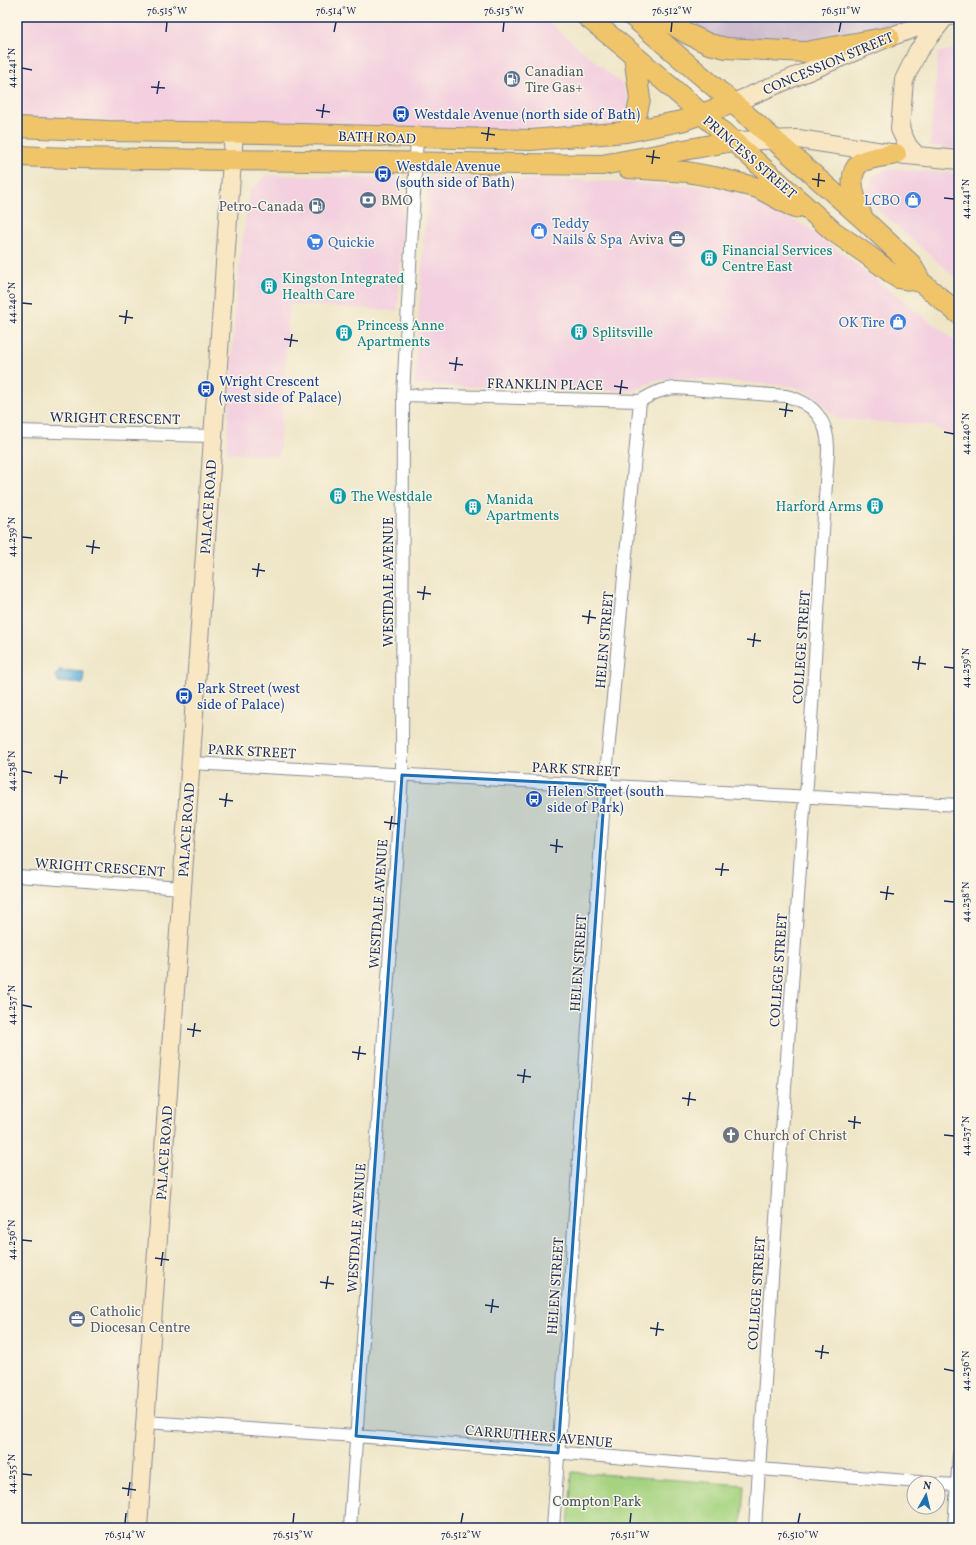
<svg xmlns="http://www.w3.org/2000/svg" width="976" height="1545" viewBox="0 0 976 1545" font-family="Vollkorn,serif">
	<style>
		.built { fill: #f3cfdf }
		.industrial { fill: #cfbdce }
		.green { fill: #a6d380; stroke: #60816f }
		.water { fill: #5cadd7; stroke: #3c6e9a }
		.lines { fill: none; stroke-linecap: round; stroke-linejoin: round }
		.street-casing { stroke: #858a93; stroke-width: 14 }
		.secondary-casing { stroke: #858a93; stroke-width: 20 }
		.primary-casing { stroke: #858a93; stroke-width: 22 }
		.street { stroke: #fff; stroke-width: 12 }
		.secondary { stroke: #f9e7c3; stroke-width: 18 }
		.primary { stroke: #f0c469; stroke-width: 20 }
		.marked { fill: #1f6fb2; fill-opacity: 0.2; stroke: #1f6fb2; stroke-width: 3; stroke-linejoin: round }
		.ticks { fill: none; stroke: #1b2f5e; stroke-width: 1.5 }
		.labels { text-anchor: middle; stroke-width: 3; stroke-linejoin: round; paint-order: stroke }
		.street-label { font-size: 14px; fill: #1b2f5e; stroke: #fcf5e5 }
		.service-label { font-size: 14px; fill: #4e5e75; stroke: #fcf5e5; text-anchor: start }
		.transit-label { font-size: 14px; fill: #164399; stroke: #fcf5e5; text-anchor: start }
		.shop-label { font-size: 14px; fill: #366cbe; stroke: #fcf5e5; text-anchor: end }
		.culture-label { font-size: 14px; fill: #0d838f; stroke: #fcf5e5; text-anchor: start }
		.worship-label { font-size: 14px; fill: #5b616d; stroke: #fcf5e5; text-anchor: start }
		.park-label { font-size: 14px; fill: #3e5866; stroke: #fcf5e5 }
		.neatline { fill: none; stroke: #1b2f5e; stroke-width: 1.5 }
		.ticks-label { font-size: 10px; text-anchor: middle; fill: #1b2f5e }
	</style>
	<rect width="100%" height="100%" fill="#fcf5e5"/>
	<filter id="ink" filterUnits="userSpaceOnUse"><feTurbulence type="fractalNoise" baseFrequency=".025" numOctaves="2"/><feDisplacementMap in="SourceGraphic" scale="8" xChannelSelector="R" yChannelSelector="G"/><feConvolveMatrix kernelMatrix="1 2 1 2 8 2 1 2 1" color-interpolation-filters="sRGB"/></filter>
	<filter id="wash" filterUnits="userSpaceOnUse"><feTurbulence type="fractalNoise" baseFrequency=".012" numOctaves="4" result="noise"/><feDisplacementMap in="SourceGraphic" scale="16" xChannelSelector="R" yChannelSelector="G"/><feGaussianBlur stdDeviation="0.9" result="paint"/><feColorMatrix in="noise" values="0 0 0 0 0 0 0 0 0 0 0 0 0 0 0 0 0 1.4 0 .05"/><feComposite in="paint" operator="in"/></filter>
	<g filter="url(#wash)">
		<rect width="100%" height="100%" fill="#efe6c8"/>
		<!-- built -->
		<path class="built" d="M17 17H543L623 85 629 104 625 120 612 127 539 134 17 120Z
			M959 47V149L930 146 938 53Z
			M887 168 959 174V281L864 197 873 177Z
			M268 175 404 179 398 311 289 304 279 456 226 453 237 284 249 191Z
			M428 177 580 180 724 188 808 227 959 344V439L929 425 838 419 823 405 807 392 792 386 675 377 654 381 634 391 414 385Z"/>
		<!-- industrial -->
		<path class="industrial" d="M656 17H934L846 43 742 49Z"/>
		<!-- green -->
		<path class="green" d="M572 1472 744 1485 741 1528H568Z"/>
		<!-- water -->
		<path class="water" d="M59 670 84 672 83 684 58 682V679L56 678V674H59Z"/>
	</g>
	<g filter="url(#ink)">
		<g class="lines">
			<!-- street casing -->
			<g class="street-casing">
				<path id="street" d="M403 395 640 401C652 394 661 389 676 388L786 396C815 403 829 422 828 452L807 784 804 809 755 1528
					M17 431 212 436
					M191 763 959 805
					M17 876 182 888
					M145 1422 356 1436 931 1483
					M938 1484 959 1485
					M350 1528 402 775 403 395 417 138
					M553 1528 605 785 640 401
					M954 1528 959 1455"/>
			</g>
			<!-- secondary casing -->
			<g class="secondary-casing">
				<path id="secondary" d="M733 103 889 37 947 17
					M733 141 798 139 896 154 959 160
					M917 156 908 146 900 129 904 80 918 51 945 17
					M138 1528 234 132"/>
			</g>
			<!-- primary casing -->
			<g class="primary-casing">
				<path id="primary" d="M587 17 634 55 733 141 833 231 865 253 898 278 921 282
					M633 17 733 103 862 218 911 264 921 282 959 314
					M660 17 688 34 709 44 726 48 805 52 889 37
					M17 127 109 131 262 133 531 140 626 132 681 121 733 103
					M626 132 637 113 640 99 634 55
					M17 156 71 158 602 165 733 141
					M628 168 687 172 714 177 758 188 795 208
					M862 216C856 201 845 176 860 163 867 158 887 156 896 154"/>
			</g>
			<!-- street -->
			<use href="#street" class="street"/>
			<!-- secondary -->
			<use href="#secondary" class="secondary"/>
			<!-- primary -->
			<use href="#primary" class="primary"/>
		</g>
	</g>
	<!-- marked area -->
	<path class="marked" d="M402 775 605 785 558 1453 356 1436Z"/>
	<!-- ticks -->
	<path class="ticks" d="M166 32 167 22M334 32 336 22M503 32 504 22M671 32 672 22M839 32 841 22M22 68 32 70M151 87 165 88M157 94 159 81M316 110 330 112M322 118 324 104M481 133 495 135M487 141 489 127M646 156 660 158M652 164 654 150M812 179 825 181M818 187 819 173M944 198 954 199M22 303 32 304M119 316 133 318M125 324 127 310M284 339 298 341M290 347 292 334M449 363 463 365M455 371 457 357M614 386 628 388M620 394 622 380M779 409 793 411M785 417 787 403M944 432 954 434M22 537 32 538M86 546 100 548M92 554 94 540M252 569 265 571M257 577 259 563M417 592 431 594M423 600 425 586M582 616 596 618M588 624 590 610M747 639 761 641M753 647 755 633M912 662 926 664M944 667 954 668M918 670 920 656M22 771 32 773M54 776 68 778M60 784 62 770M219 799 233 801M225 807 227 793M384 822 398 824M390 830 392 816M550 845 563 847M556 853 557 839M715 869 729 870M721 876 723 863M880 892 894 894M886 900 888 886M944 901 954 902M22 1005 32 1007M187 1029 201 1031M193 1037 195 1023M352 1052 366 1054M358 1060 360 1046M517 1075 531 1077M523 1083 525 1069M682 1098 696 1100M688 1106 690 1092M848 1121 861 1123M854 1129 855 1116M944 1135 954 1136M22 1240 32 1241M155 1258 169 1260M161 1266 163 1252M320 1282 334 1284M326 1289 328 1276M485 1305 499 1307M491 1313 493 1299M650 1328 664 1330M656 1336 658 1322M815 1351 829 1353M821 1359 823 1345M944 1369 954 1371M22 1474 32 1475M122 1488 136 1490M128 1496 130 1482M125 1523 126 1513M293 1523 294 1513M461 1523 463 1513M630 1523 631 1513M798 1523 800 1513"/>
	<!-- icons -->
	<defs>
		<g id="fuel-disc" transform="scale(0.9)"><circle r="9.5" fill="#5c6f8a" stroke="#fcf5e5"/><path d="M-5.5-6h7V0h2V4h1.3V-2.5L3-4.5l.8-.8L6-3V5H2.5V1h-1V6h-7ZM-4.2-4.7v3.2H.2V-4.7Z" fill="#fff"/></g>
		<g id="bus-disc" transform="scale(0.9)"><circle r="9.5" fill="#1a4fb4" stroke="#fcf5e5"/><path d="M-5-6H5V4H4V6H2V4H-2V6H-4V4H-5ZM-3.5-4V0h7V-4ZM-3.5 1.2v1.5H-2V1.2ZM2 1.2v1.5H3.5V1.2Z" fill="#fff"/></g>
		<g id="bank-disc" transform="scale(0.9)"><circle r="9.5" fill="#5c6f8a" stroke="#fcf5e5"/><path d="M-6-4H6V4H-6ZM0-2.3a2.3 2.3 0 1 0 0 4.6a2.3 2.3 0 1 0 0-4.6Z" fill="#fff"/></g>
		<g id="shop-disc" transform="scale(0.9)"><circle r="9.5" fill="#3f7fe0" stroke="#fcf5e5"/><path d="M-5-2.5h2.3a2.7 3.5 0 0 1 5.4 0H5L5.5 6h-11ZM-1.5-2.5h3a1.5 2.3 0 0 0-3 0Z" fill="#fff"/></g>
		<g id="office-disc" transform="scale(0.9)"><circle r="9.5" fill="#5c6f8a" stroke="#fcf5e5"/><path d="M-6-3h4V-5.5h4V-3h4V5H-6ZM-1-4.5V-3h2v-1.5ZM-6 0V1H6V0Z" fill="#fff"/></g>
		<g id="supermarket-disc" transform="scale(0.9)"><circle r="9.5" fill="#3f7fe0" stroke="#fcf5e5"/><path d="M-6-5.5h2.5l.6 2H6L4.5 2H-2.5L-4.4-4H-6ZM-1.5 3.2a1.3 1.3 0 1 0 .1 0ZM3 3.2a1.3 1.3 0 1 0 .1 0Z" fill="#fff"/></g>
		<g id="building-disc" transform="scale(0.9)"><circle r="9.5" fill="#0f9aa8" stroke="#fcf5e5"/><path d="M-4-6H4V6H1V3H-1V6H-4ZM-2.5-4.3h1.7v1.8h-1.7ZM.8-4.3h1.7v1.8H.8ZM-2.5-1h1.7V.8h-1.7ZM.8-1h1.7V.8H.8Z" fill="#fff"/></g>
		<g id="church-disc" transform="scale(0.9)"><circle r="9.5" fill="#6b7280" stroke="#fcf5e5"/><path d="M-1.2-6h2.4v3.5h3.3v2.4h-3.3V6h-2.4V-.1h-3.3v-2.4h3.3Z" fill="#fff"/></g>
	</defs>
	<g fill-rule="evenodd">
		<use href="#fuel-disc" x="512" y="79"/>
		<use href="#bus-disc" x="401" y="114"/>
		<use href="#bus-disc" x="383" y="174"/>
		<use href="#bank-disc" x="368" y="200"/>
		<use href="#shop-disc" x="913" y="200"/>
		<use href="#fuel-disc" x="317" y="206"/>
		<use href="#shop-disc" x="539" y="231"/>
		<use href="#office-disc" x="677" y="239"/>
		<use href="#supermarket-disc" x="315" y="242"/>
		<use href="#building-disc" x="709" y="258"/>
		<use href="#building-disc" x="269" y="286"/>
		<use href="#shop-disc" x="898" y="322"/>
		<use href="#building-disc" x="579" y="332"/>
		<use href="#building-disc" x="344" y="333"/>
		<use href="#bus-disc" x="206" y="389"/>
		<use href="#building-disc" x="338" y="496"/>
		<use href="#building-disc" x="875" y="506"/>
		<use href="#building-disc" x="473" y="507"/>
		<use href="#bus-disc" x="184" y="696"/>
		<use href="#bus-disc" x="534" y="799"/>
		<use href="#church-disc" x="731" y="1135"/>
		<use href="#office-disc" x="77" y="1319"/>
	</g>
	<g class="labels">
		<!-- street labels -->
		<g class="street-label">
			<text transform="translate(828 63) rotate(-23)" y="5">CONCESSION STREET</text>
			<text transform="translate(377 137) rotate(2)" y="5">BATH ROAD</text>
			<text transform="translate(750 157) rotate(41)" y="5">PRINCESS STREET</text>
			<text transform="translate(545 384) rotate(1)" y="5">FRANKLIN PLACE</text>
			<text transform="translate(115 418) rotate(1)" y="5">WRIGHT CRESCENT</text>
			<text transform="translate(208 507) rotate(-86)" y="5">PALACE ROAD</text>
			<text transform="translate(388 582) rotate(-90)" y="5">WESTDALE AVENUE</text>
			<text transform="translate(604 640) rotate(-85)" y="5">HELEN STREET</text>
			<text transform="translate(801 647) rotate(-86)" y="5">COLLEGE STREET</text>
			<text transform="translate(252 751) rotate(3)" y="5">PARK STREET</text>
			<text transform="translate(576 769) rotate(3)" y="5">PARK STREET</text>
			<text transform="translate(186 830) rotate(-86)" y="5">PALACE ROAD</text>
			<text transform="translate(100 867) rotate(4)" y="5">WRIGHT CRESCENT</text>
			<text transform="translate(378 904) rotate(-86)" y="5">WESTDALE AVENUE</text>
			<text transform="translate(578 963) rotate(-86)" y="5">HELEN STREET</text>
			<text transform="translate(778 970) rotate(-86)" y="5">COLLEGE STREET</text>
			<text transform="translate(164 1153) rotate(-86)" y="5">PALACE ROAD</text>
			<text transform="translate(356 1228) rotate(-86)" y="5">WESTDALE AVENUE</text>
			<text transform="translate(555 1286) rotate(-86)" y="5">HELEN STREET</text>
			<text transform="translate(756 1293) rotate(-86)" y="5">COLLEGE STREET</text>
			<text transform="translate(539 1436) rotate(5)" y="5">CARRUTHERS AVENUE</text>
		</g>
		<!-- service labels -->
		<g class="service-label">
			<text x="525" y="76">Canadian<tspan x="525" dy="16">Tire Gas+</tspan></text>
			<text x="381" y="205">BMO</text>
			<text x="304" y="211" text-anchor="end">Petro-Canada</text>
			<text x="664" y="244" text-anchor="end">Aviva</text>
			<text x="90" y="1316">Catholic<tspan x="90" dy="16">Diocesan Centre</tspan></text>
		</g>
		<!-- transit labels -->
		<g class="transit-label">
			<text x="414" y="119">Westdale Avenue (north side of Bath)</text>
			<text x="396" y="171">Westdale Avenue<tspan x="396" dy="16">(south side of Bath)</tspan></text>
			<text x="219" y="386">Wright Crescent<tspan x="219" dy="16">(west side of Palace)</tspan></text>
			<text x="197" y="693">Park Street (west<tspan x="197" dy="16">side of Palace)</tspan></text>
			<text x="547" y="796">Helen Street (south<tspan x="547" dy="16">side of Park)</tspan></text>
		</g>
		<!-- shop labels -->
		<g class="shop-label">
			<text x="900" y="205">LCBO</text>
			<text x="552" y="228" text-anchor="start">Teddy<tspan x="552" dy="16">Nails &amp; Spa</tspan></text>
			<text x="328" y="247" text-anchor="start">Quickie</text>
			<text x="885" y="327">OK Tire</text>
		</g>
		<!-- culture labels -->
		<g class="culture-label">
			<text x="722" y="255">Financial Services<tspan x="722" dy="16">Centre East</tspan></text>
			<text x="282" y="283">Kingston Integrated<tspan x="282" dy="16">Health Care</tspan></text>
			<text x="357" y="330">Princess Anne<tspan x="357" dy="16">Apartments</tspan></text>
			<text x="592" y="337">Splitsville</text>
			<text x="351" y="501">The Westdale</text>
			<text x="486" y="504">Manida<tspan x="486" dy="16">Apartments</tspan></text>
			<text x="862" y="511" text-anchor="end">Harford Arms</text>
		</g>
		<!-- worship labels -->
		<g class="worship-label">
			<text x="744" y="1140">Church of Christ</text>
		</g>
		<!-- park labels -->
		<g class="park-label">
			<text x="597" y="1506">Compton Park</text>
		</g>
	</g>
	<!-- margin -->
	<rect width="976" height="1545" fill="none" stroke="#fcf5e5" stroke-width="44"/>
	<!-- north arrow -->
	<g transform="translate(926 1495) rotate(8)"><circle r="19" fill="#fcf5e5" stroke="#a2a6af"/>
	<path d="M0-3L7 15L0 10L-7 15Z" fill="#1f6fb2"/>
	<text y="-6" font-size="11" font-weight="bold" text-anchor="middle" fill="#1b2f5e">N</text>
	</g>
	<rect x="22" y="22" width="932" height="1501" class="neatline"/>
	<g class="ticks-label">
		<text x="167" y="14">76.515°W</text>
		<text x="336" y="14">76.514°W</text>
		<text x="504" y="14">76.513°W</text>
		<text x="672" y="14">76.512°W</text>
		<text x="841" y="14">76.511°W</text>
		<text transform="translate(11 68) rotate(-90)" y="4">44.241°N</text>
		<text transform="translate(965 199) rotate(-90)" y="4">44.241°N</text>
		<text transform="translate(11 303) rotate(-90)" y="4">44.240°N</text>
		<text transform="translate(965 434) rotate(-90)" y="4">44.240°N</text>
		<text transform="translate(11 537) rotate(-90)" y="4">44.239°N</text>
		<text transform="translate(965 668) rotate(-90)" y="4">44.239°N</text>
		<text transform="translate(11 771) rotate(-90)" y="4">44.238°N</text>
		<text transform="translate(965 902) rotate(-90)" y="4">44.238°N</text>
		<text transform="translate(11 1005) rotate(-90)" y="4">44.237°N</text>
		<text transform="translate(965 1136) rotate(-90)" y="4">44.237°N</text>
		<text transform="translate(11 1240) rotate(-90)" y="4">44.236°N</text>
		<text transform="translate(965 1371) rotate(-90)" y="4">44.236°N</text>
		<text transform="translate(11 1474) rotate(-90)" y="4">44.235°N</text>
		<text x="125" y="1538">76.514°W</text>
		<text x="293" y="1538">76.513°W</text>
		<text x="461" y="1538">76.512°W</text>
		<text x="630" y="1538">76.511°W</text>
		<text x="798" y="1538">76.510°W</text>
	</g>
</svg>
